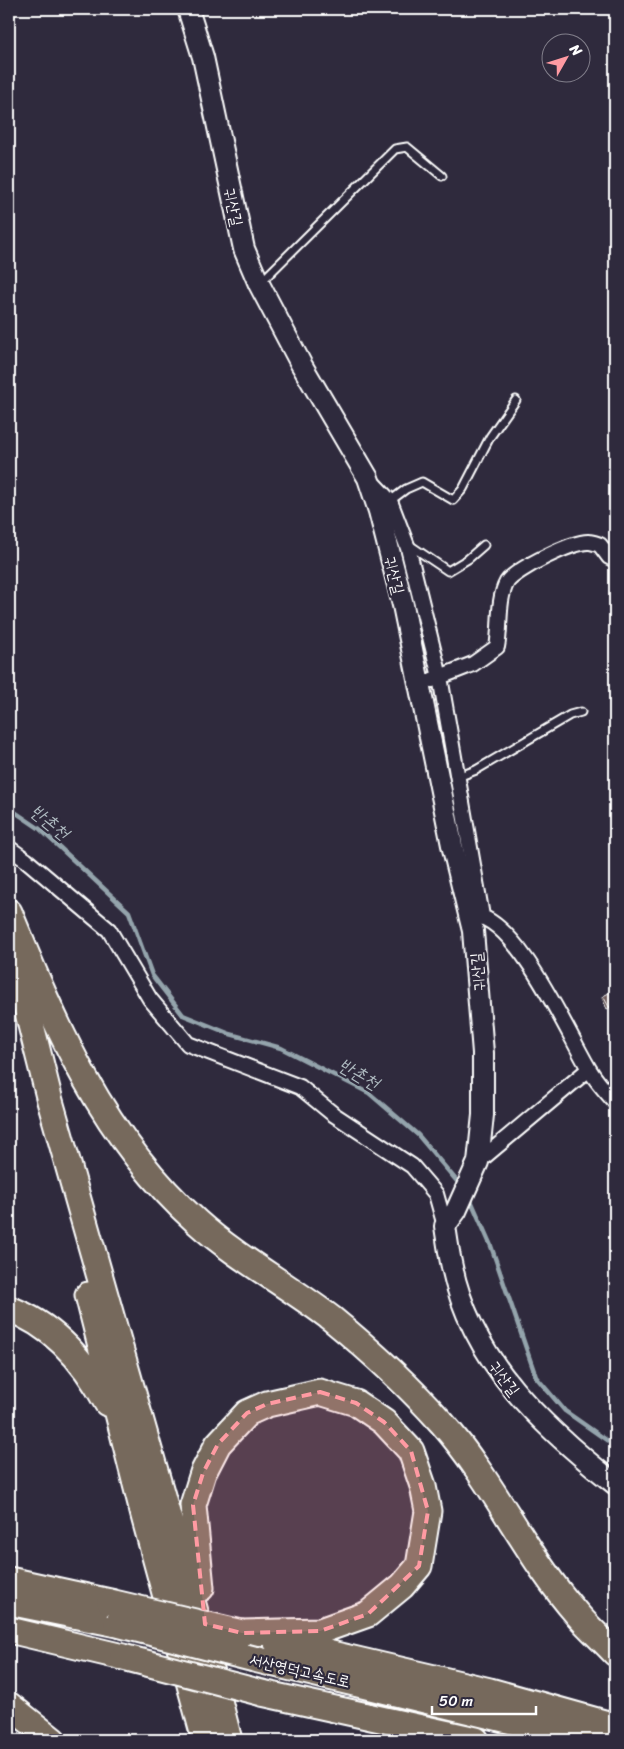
<svg xmlns="http://www.w3.org/2000/svg" width="624" height="1749" viewBox="0 0 624 1749" font-family="Sriracha,'Poor Story',sans-serif">
	<style>
		.lines { fill: none; stroke-linecap: round; stroke-linejoin: round }
		.stream { stroke: #94a4ac; stroke-width: 4.5 }
		.lane-casing { stroke: #fff; stroke-width: 11 }
		.street-casing { stroke: #fff; stroke-width: 18 }
		.secondary-casing { stroke: #fff; stroke-width: 24 }
		.highway-casing { stroke: #fff; stroke-width: 29 }
		.lane { stroke: #2f2a3d; stroke-width: 7 }
		.street { stroke: #2f2a3d; stroke-width: 14 }
		.secondary { stroke: #2f2a3d; stroke-width: 20 }
		.highway { stroke: #76695c; stroke-width: 25 }
		.highway-bridge-casing { stroke: #fff; stroke-width: 29; stroke-linecap: butt }
		.highway-bridge { stroke: #76695c; stroke-width: 25 }
		.wall { fill: #5f4f4f; stroke: #fff }
		.building { fill: #6f5c5c; stroke: #fff }
		.marked { fill: #ff9aa2; fill-opacity: 0.2; stroke: #ff9aa2; stroke-width: 4; stroke-dasharray: 10 6; stroke-linejoin: round }
		.labels { text-anchor: middle; stroke-width: 4.5; stroke-linejoin: round; paint-order: stroke }
		.street-label { font-size: 16px; fill: #fff; stroke: #2f2a3d }
		.water-label { font-size: 18px; font-style: italic; fill: #afbbc1; stroke: #2f2a3d }
	</style>
	<rect width="100%" height="100%" fill="#2f2a3d"/>
	<filter id="ink" filterUnits="userSpaceOnUse"><feTurbulence type="fractalNoise" baseFrequency=".02" numOctaves="2"/><feDisplacementMap in="SourceGraphic" scale="10" xChannelSelector="R" yChannelSelector="G"/><feConvolveMatrix kernelMatrix="1 2 1 2 8 2 1 2 1" color-interpolation-filters="sRGB"/></filter>
	<g filter="url(#ink)">
		<g class="lines">
			<!-- stream -->
			<path class="stream" d="M9 808 40 829 129 912 152 975 183 1015 230 1034 281 1048 369 1093 418 1135 461 1186
				M469 1196 491 1246 536 1377 565 1411 615 1446"/>
			<!-- lane casing -->
			<g class="lane-casing">
				<path id="lane" d="M261 282 395 149 407 147 442 176
					M390 501 406 489 422 482 453 500 463 489 490 437 516 400
					M408 544 448 571 468 559 484 545
					M458 777 476 770 570 715 581 712"/>
			</g>
			<!-- street casing -->
			<g class="street-casing">
				<path id="street" d="M372 482 390 501 408 548 440 677 482 916
					M432 680 473 664 497 647C501 627 497 600 507 582 516 569 573 541 589 542 592 542 597 544 600 545L609 557 615 560
					M9 848 26 860 109 930 150 999 188 1044 300 1087 333 1114 412 1166 436 1194 445 1226
					M474 915C518 920 567 1032 589 1069 596 1081 605 1091 615 1102
					M478 1162 589 1069"/>
			</g>
			<!-- secondary casing -->
			<g class="secondary-casing">
				<path id="secondary" d="M188 9 203 57 244 249 259 284 301 364 368 478 379 511 403 605 452 845 473 931 483 1053V1115L478 1162 456 1211 445 1226C447 1239 449 1254 452 1267 472 1362 543 1427 615 1484"/>
			</g>
			<!-- highway casing -->
			<g class="highway-casing">
				<path id="highway" d="M9 912C56 1027 102 1137 197 1222 238 1259 288 1285 332 1319 370 1350 409 1386 442 1423 494 1482 526 1556 577 1614 589 1628 603 1640 615 1653
					M14 957 50 1101 209 1661 229 1740
					M88 1295 144 1516 205 1740
					M9 1309C54 1325 85 1362 107 1403
					M9 1580 110 1602
					M201 1588 193 1505 203 1473 218 1444 247 1413 267 1404 320 1392 356 1403 384 1422 411 1451 423 1486 428 1511 419 1566 402 1586 368 1614 320 1631 242 1633
					M9 1602 117 1624
					M9 1630 123 1657
					M276 1641 490 1691 615 1726
					M254 1659 591 1740
					M262 1693 476 1740
					M9 1705 53 1740"/>
			</g>
			<!-- lane -->
			<use href="#lane" class="lane"/>
			<!-- street -->
			<use href="#street" class="street"/>
			<!-- secondary -->
			<use href="#secondary" class="secondary"/>
			<!-- highway -->
			<use href="#highway" class="highway"/>
			<!-- highway-bridge casing -->
			<g class="highway-bridge-casing">
				<path id="highway-bridge" d="M110 1602 242 1633
					M117 1624 254 1659
					M123 1657 262 1693"/>
			</g>
			<!-- highway-bridge -->
			<use href="#highway-bridge" class="highway-bridge"/>
		</g>
		<!-- wall -->
		<path class="wall" d="M603 996 615 1005 607 1009 602 998Z"/>
		<!-- building -->
		<path class="building" d="M613 991 615 996V1004L609 1007 603 996Z"/>
	</g>
	<!-- marked area -->
	<path class="marked" d="M320 1392 356 1403 384 1422 411 1451 428 1511 419 1566 368 1614 320 1631 242 1633 205 1624 193 1505 203 1473 218 1444 247 1413 267 1404Z"/>
	<g class="labels">
		<!-- street labels -->
		<g class="street-label">
			<text transform="translate(234 207) rotate(78)" y="6">귀산길</text>
			<text transform="translate(395 575) rotate(76)" y="6">귀산길</text>
			<text transform="translate(477 972) rotate(-95)" y="6">귀산길</text>
			<text transform="translate(505 1378) rotate(53)" y="6">귀산길</text>
			<text transform="translate(300 1670) rotate(13)" y="6">서산영덕고속도로</text>
		</g>
		<!-- water labels -->
		<g class="water-label">
			<text transform="translate(50 822) rotate(39)" y="6">반촌천</text>
			<text transform="translate(359 1074) rotate(30)" y="6">반촌천</text>
		</g>
	</g>
	<!-- margin -->
	<rect width="624" height="1749" fill="none" stroke="#2f2a3d" stroke-width="30"/>
	<rect x="15" y="15" width="594" height="1719" fill="none" stroke="#fff" stroke-width="2" filter="url(#ink)"/>
	<!-- north arrow -->
	<g transform="translate(566 58) rotate(51)"><circle r="24" fill="#2f2a3d" stroke="#827f8b"/>
	<path d="M0-4L9 19L0 12L-9 19Z" fill="#ff9aa2"/>
	<text y="-8" font-size="14" font-weight="bold" text-anchor="middle" fill="#ffffff">N</text>
	</g>
	<!-- scale -->
	<path d="M432 1706v8h104v-8" fill="none" stroke="#ffffff" stroke-width="2.5"/>
	<text x="439" y="1706" font-size="15" fill="#ffffff" stroke="#2f2a3d" stroke-width="4" paint-order="stroke">50 m</text>
</svg>
